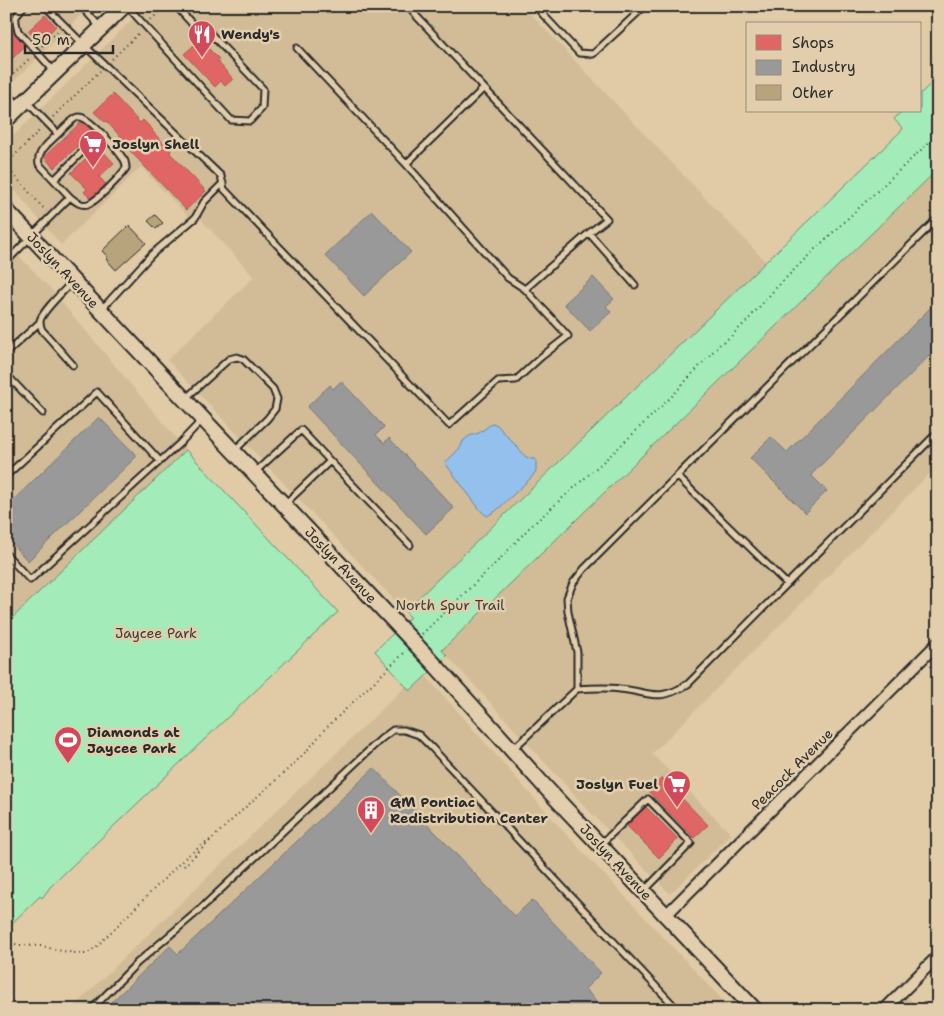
<svg xmlns="http://www.w3.org/2000/svg" width="944" height="1016" viewBox="0 0 944 1016" font-family="'Shantell Sans',sans-serif">
	<style>
		.built { fill: #d1bc97 }
		.green { fill: #a3ebb9; stroke: #678b72 }
		.water { fill: #94c0ed; stroke: #6a849f }
		.shops { fill: #e06666; stroke: #aa5454 }
		.industry { fill: #999; stroke: #787878 }
		.building { fill: #b7a37c; stroke: #2b2b2b }
		.lines { fill: none; stroke-linecap: round; stroke-linejoin: round }
		.service-casing { stroke: #2b2b2b; stroke-width: 9 }
		.minor-casing { stroke: #2b2b2b; stroke-width: 14 }
		.secondary-casing { stroke: #2b2b2b; stroke-width: 18 }
		.path { stroke: #2b2b2b; stroke-width: 2; stroke-dasharray: 1 4; stroke-linecap: butt }
		.service { stroke: #e2cdac; stroke-width: 5 }
		.minor { stroke: #e2cdac; stroke-width: 10 }
		.secondary { stroke: #e2cdac; stroke-width: 14 }
		.secondary-bridge-casing { stroke: #2b2b2b; stroke-width: 18; stroke-linecap: butt }
		.secondary-bridge { stroke: #e2cdac; stroke-width: 14 }
		.labels { text-anchor: middle; stroke-width: 5; stroke-linejoin: round; paint-order: stroke }
		.poi-label { font-size: 14px; font-weight: bold; fill: #2b2b2b; stroke: #e2cdac; text-anchor: start }
		.street-label { font-size: 14px; fill: #2b2b2b; stroke: #e2cdac }
		.park-label { font-size: 14px; fill: #373e39; stroke: #e2cdac }
	</style>
	<rect width="100%" height="100%" fill="#e0cba6"/>
	<filter id="ink" filterUnits="userSpaceOnUse"><feTurbulence type="fractalNoise" baseFrequency=".02" numOctaves="2"/><feDisplacementMap in="SourceGraphic" scale="10" xChannelSelector="R" yChannelSelector="G"/><feConvolveMatrix kernelMatrix="1 2 1 2 8 2 1 2 1" color-interpolation-filters="sRGB"/></filter>
	<g filter="url(#ink)">
		<!-- built -->
		<path class="built" d="M6 6H90L6 89Z
			M146 6H523L766 262 405 611 167 360 254 277 197 215 191 219 141 167 61 245 6 180V143Z
			M938 169V465L652 754 731 834 670 894 591 813 442 650Z
			M6 243 48 286 186 450 16 615 6 607Z
			M426 676 564 832 732 1010H70L406 686 411 690Z
			M906 995 921 1010H891Z"/>
		<!-- green -->
		<path class="green" d="M938 77V169L442 650 447 656 410 691 375 651 410 617 405 611 903 129 894 119 902 111H920V94Z
			M186 450 338 612 51 886 42 898 40 896 6 929V624Z"/>
		<!-- water -->
		<path class="water" d="M493 423 497 425 526 457 531 459H536V471L531 478 496 511 487 516 481 511 445 463 460 448 463 441 469 436 479 433Z"/>
		<!-- shops -->
		<path class="shops" d="M45 15 56 26 40 43 28 31Z
			M6 24 27 44 10 61 6 57Z
			M200 40 219 59 217 61 233 79 225 86 221 81 215 87 184 54Z
			M113 94 140 123 143 120 153 130 152 131 171 151 170 153 206 191 186 210 130 151 132 149 106 121 105 122 94 112Z
			M82 121 93 132 54 168 44 157Z
			M98 146 114 163 99 177 106 184 91 199 84 192 87 189 71 173Z
			M662 778 708 825 694 838 648 791Z
			M646 807 678 839 659 858 627 826Z"/>
		<!-- industry -->
		<path class="industry" d="M372 211 411 252 364 296 325 255Z
			M593 277 614 299 606 306 611 312 590 331 564 304Z
			M938 300V347L811 475 827 491 805 513 750 458 771 437 787 452Z
			M341 381 384 427 376 435 384 443 389 438 454 508 426 534 307 407 330 385 333 389Z
			M99 417 137 456 28 561 6 538V507Z
			M374 768 515 916 532 900 601 973 585 989 605 1010H103L170 946 178 954Z"/>
		<!-- building -->
		<path class="building" d="M155 215 163 223 156 229 148 221Z
			M129 225 146 243 116 270 106 259 108 257 102 251Z"/>
		<g class="lines">
			<!-- service casing -->
			<g class="service-casing">
				<path id="service" d="M24 6C15 16 14 17 18 31L54 71
					M45 6 84 45 221 176 224 189 449 425 498 381 516 380 541 357 568 336 525 289 589 233 635 285
					M81 6 101 28
					M127 6 231 120 250 121 262 108 263 89 209 32 195 27 176 6
					M407 6 607 219 589 233
					M535 6 579 53 593 54 645 6
					M297 48 406 164
					M484 88 406 164 508 278 525 289
					M6 93 19 105
					M58 134C62 130 74 117 79 117 88 116 117 149 122 157 125 160 126 164 126 168 121 176 96 202 88 204 80 206 75 201 70 197
					M54 180 101 133
					M6 262 70 197 39 164C36 152 50 142 58 134L26 101
					M72 282C65 290 42 311 40 321 40 323 41 328 42 330L73 365
					M6 299C9 307 9 313 6 321
					M101 310 152 254 195 218 204 202 223 183
					M6 353 40 322
					M6 374 43 413
					M185 399 229 359 237 357 243 359 273 389 277 399 275 409 267 419 234 451
					M330 461 410 545
					M254 473 301 430 330 461 286 503
					M6 476 97 392 160 461
					M677 476 938 218
					M6 554 30 580 180 443 203 419
					M787 584 938 432
					M512 750 577 689V652L568 612 567 598 573 583 584 569 677 476 787 584 688 684C657 703 651 692 620 689 606 687 591 688 577 689
					M600 845 648 799 691 843 644 891
					M91 1010 137 963 197 912 381 739 393 730H404L419 735 432 748 678 1010"/>
			</g>
			<!-- minor casing -->
			<g class="minor-casing">
				<path id="minor" d="M666 915 938 643
					M884 1010 938 956"/>
			</g>
			<!-- secondary casing -->
			<g class="secondary-casing">
				<path id="secondary" d="M6 120 124 6
					M6 210 387 614
					M437 667 548 790 755 1010"/>
			</g>
			<!-- path -->
			<path class="path" d="M151 20 165 6
				M42 46 58 31
				M112 59 139 33
				M6 81 31 57
				M53 117 100 71
				M6 164 41 129
				M6 166 46 211
				M422 634 499 560 529 528 614 452 672 396 719 345 730 337 747 321 776 288 813 251 938 134
				M184 866C208 843 232 819 257 797 280 776 305 756 323 731L405 652
				M6 940 18 945 43 946 56 950 82 954H86L95 948 187 856 210 840"/>
			<!-- service -->
			<use href="#service" class="service"/>
			<!-- minor -->
			<use href="#minor" class="minor"/>
			<!-- secondary -->
			<use href="#secondary" class="secondary"/>
			<!-- secondary-bridge casing -->
			<g class="secondary-bridge-casing">
				<path id="secondary-bridge" d="M387 614 437 667"/>
			</g>
			<!-- secondary-bridge -->
			<use href="#secondary-bridge" class="secondary-bridge"/>
		</g>
	</g>
	<!-- icons -->
	<defs>
		<g id="restaurant-pin" transform="scale(1.4375)"><path d="M0 17L-7.5 6A9.5 9.5 0 1 1 7.5 6Z" fill="#d1495b" stroke="#e2cdac"/><path d="M-5-6h1v4h1v-4h1v4h1v-4h1v5L-1.5 .5V6h-2V.5L-5-1ZM5-6V6H3V1.5H1.5Q1.5-4 5-6Z" fill="#fff"/></g>
		<g id="supermarket-pin" transform="scale(1.4375)"><path d="M0 17L-7.5 6A9.5 9.5 0 1 1 7.5 6Z" fill="#d1495b" stroke="#e2cdac"/><path d="M-6-5.5h2.5l.6 2H6L4.5 2H-2.5L-4.4-4H-6ZM-1.5 3.2a1.3 1.3 0 1 0 .1 0ZM3 3.2a1.3 1.3 0 1 0 .1 0Z" fill="#fff"/></g>
		<g id="stadium-pin" transform="scale(1.4375)"><path d="M0 17L-7.5 6A9.5 9.5 0 1 1 7.5 6Z" fill="#d1495b" stroke="#e2cdac"/><path d="M0-5a6.5 5 0 1 0 0 10a6.5 5 0 1 0 0-10ZM-3.5-1.8h7v3.6h-7Z" fill="#fff"/></g>
		<g id="building-pin" transform="scale(1.4375)"><path d="M0 17L-7.5 6A9.5 9.5 0 1 1 7.5 6Z" fill="#d1495b" stroke="#e2cdac"/><path d="M-4-6H4V6H1V3H-1V6H-4ZM-2.5-4.3h1.7v1.8h-1.7ZM.8-4.3h1.7v1.8H.8ZM-2.5-1h1.7V.8h-1.7ZM.8-1h1.7V.8H.8Z" fill="#fff"/></g>
	</defs>
	<g fill-rule="evenodd">
		<use href="#restaurant-pin" x="202" y="34"/>
		<use href="#supermarket-pin" x="93" y="144"/>
		<use href="#stadium-pin" x="68" y="740"/>
		<use href="#supermarket-pin" x="677" y="784"/>
		<use href="#building-pin" x="371" y="810"/>
	</g>
	<g class="labels">
		<!-- poi labels -->
		<g class="poi-label">
			<text x="221" y="39">Wendy's</text>
			<text x="112" y="149">Joslyn Shell</text>
			<text x="87" y="737">Diamonds at<tspan x="87" dy="16">Jaycee Park</tspan></text>
			<text x="658" y="789" text-anchor="end">Joslyn Fuel</text>
			<text x="390" y="807">GM Pontiac<tspan x="390" dy="16">Redistribution Center</tspan></text>
		</g>
		<!-- street labels -->
		<g class="street-label">
			<text transform="translate(63 270) rotate(47)" y="5">Joslyn Avenue</text>
			<text transform="translate(341 565) rotate(47)" y="5">Joslyn Avenue</text>
			<text transform="translate(792 769) rotate(-45)" y="5">Peacock Avenue</text>
			<text transform="translate(616 862) rotate(47)" y="5">Joslyn Avenue</text>
		</g>
		<!-- park labels -->
		<g class="park-label">
			<text x="450" y="610">North Spur Trail</text>
			<text x="156" y="638">Jaycee Park</text>
		</g>
	</g>
	<!-- margin -->
	<rect width="944" height="1016" fill="none" stroke="#e2cdac" stroke-width="25"/>
	<rect x="12" y="12" width="919" height="991" fill="none" stroke="#2b2b2b" stroke-width="2" filter="url(#ink)"/>
	<!-- legend -->
	<rect x="746" y="22" width="175" height="90" fill="#e2cdac" stroke="#998c78"/>
	<rect x="756" y="35" width="25" height="15" fill="#e06666" stroke="#998c78"/>
	<text x="792" y="48" font-size="15" fill="#2b2b2b">Shops</text>
	<rect x="756" y="60" width="25" height="15" fill="#999999" stroke="#998c78"/>
	<text x="792" y="72" font-size="15" fill="#2b2b2b">Industry</text>
	<rect x="756" y="85" width="25" height="15" fill="#b7a37c" stroke="#998c78"/>
	<text x="792" y="98" font-size="15" fill="#2b2b2b">Other</text>
	<!-- scale -->
	<path d="M25 45v8h88v-8" fill="none" stroke="#2b2b2b" stroke-width="2.5"/>
	<text x="32" y="45" font-size="15" fill="#2b2b2b" stroke="#e2cdac" stroke-width="4" paint-order="stroke">50 m</text>
</svg>
